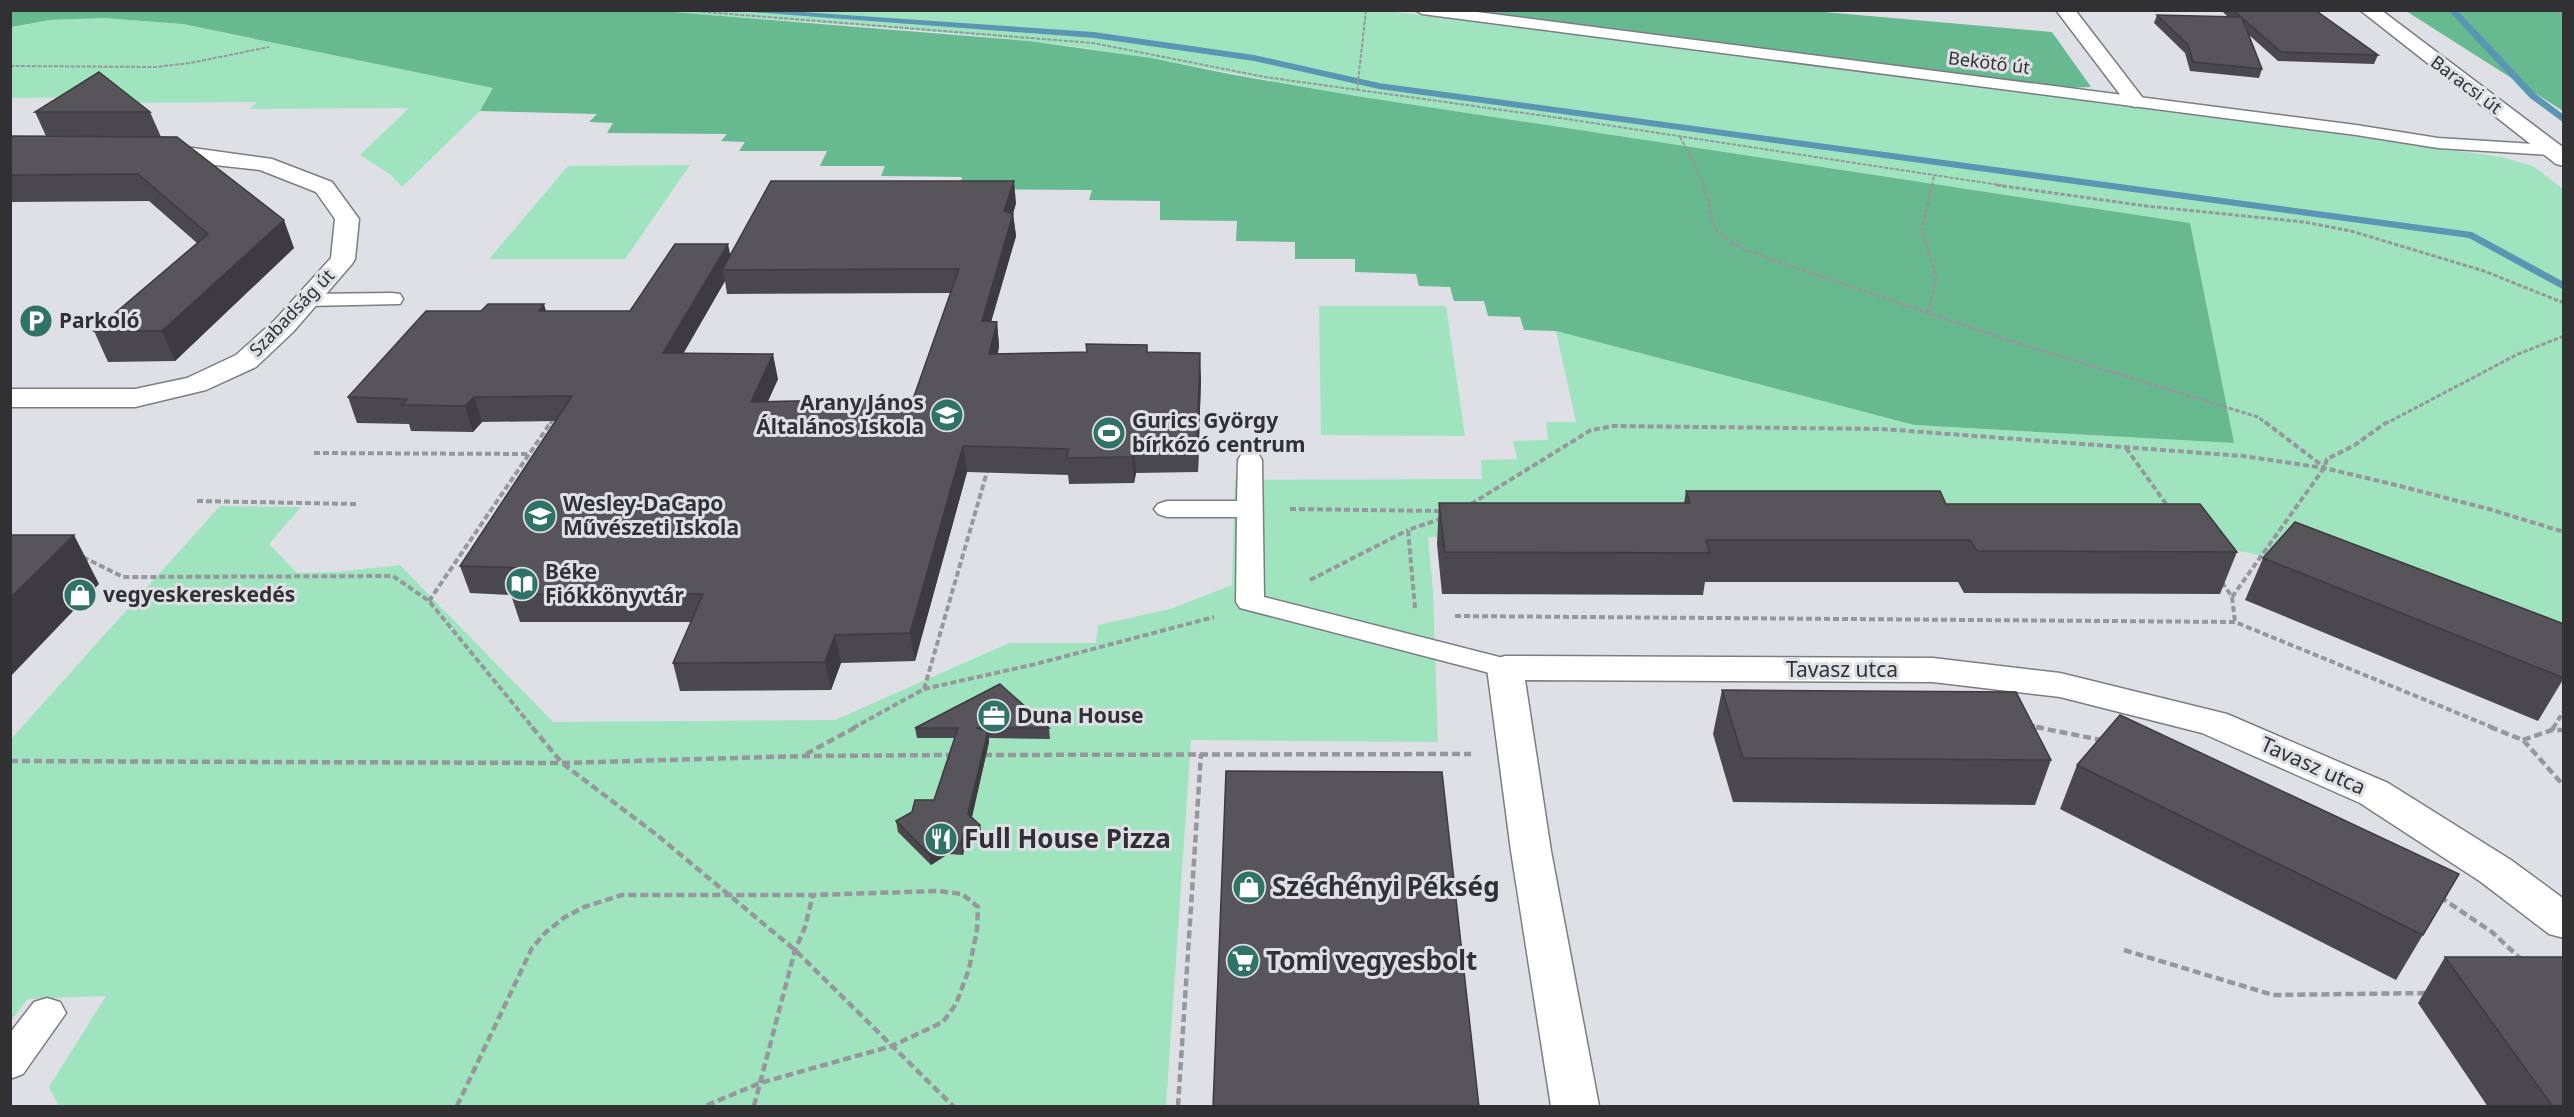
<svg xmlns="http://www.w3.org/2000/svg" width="2574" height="1117" viewBox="0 0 2574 1117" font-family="'Noto Sans',sans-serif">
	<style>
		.green { fill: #9fe4bf }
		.forest { fill: #67b990 }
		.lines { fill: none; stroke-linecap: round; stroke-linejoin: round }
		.stream { fill: #5a96b4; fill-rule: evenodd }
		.service-casing { stroke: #7c7d83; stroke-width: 3 }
		.minor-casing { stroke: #7c7d83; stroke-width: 3 }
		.tertiary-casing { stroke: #7c7d83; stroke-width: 3 }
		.path-far3 { stroke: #96979c; stroke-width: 2; stroke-dasharray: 4 1.5; stroke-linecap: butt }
		.path-far2 { stroke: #96979c; stroke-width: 3; stroke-dasharray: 4.5 2; stroke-linecap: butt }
		.path-far1 { stroke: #96979c; stroke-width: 4; stroke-dasharray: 6 3; stroke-linecap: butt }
		.path { stroke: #96979c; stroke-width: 4.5; stroke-dasharray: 8 4; stroke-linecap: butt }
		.service { fill: #fff; fill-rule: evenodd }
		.minor { fill: #fff; fill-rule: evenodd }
		.tertiary { fill: #fff; fill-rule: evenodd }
		.wall { fill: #4b484d; fill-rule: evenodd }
		.shaded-wall { fill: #3d3b3f }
		.building { fill: #57545a; stroke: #3d3b3f; stroke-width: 1.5 }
		.labels { text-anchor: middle; stroke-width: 6; stroke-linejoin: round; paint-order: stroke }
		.far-street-label { font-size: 18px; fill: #313134; stroke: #dee0e6 }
		.poi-label { font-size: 21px; font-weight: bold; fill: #313134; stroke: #dee0e6; text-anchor: start }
		.street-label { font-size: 21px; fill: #313134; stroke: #dee0e6 }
		.near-poi-label { font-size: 26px; font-weight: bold; fill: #313134; stroke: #dee0e6; text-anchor: start }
	</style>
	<rect width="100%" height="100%" fill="#dee0e6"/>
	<!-- green -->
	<path class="green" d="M649 11H1388L2189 113 2502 157 2533 166 2563 189V669L2280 560 2188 539 1428 537 1433 591 1438 742 1191 740 1166 1106H59L49 1087 106 996 28 999 11 1020V739L220 506 301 507 269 544 297 573 338 572 400 565 553 722 835 720 1009 643H1096L1098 625 1170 609 1232 585 1235 480 1482 479 1481 460 1517 459 1513 441 1548 440 1546 422H1576L1556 331 1914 425 2233 443 2190 223 1356 96C1247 77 1139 53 1029 41 903 27 775 20 649 11Z
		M104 18 183 24 494 88 480 111 402 187 391 175 360 155 409 108 249 109 257 102 99 103 108 97 11 98V27L50 20Z
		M690 165 625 259H489L568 166Z
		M1319 306H1446L1465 436 1321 435Z"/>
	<!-- forest -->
	<path class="forest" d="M11 10H649L1029 41 1151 58 1229 74 1356 96 2190 223 2234 443 1914 425 1556 331 1524 330 1520 317 1488 316 1484 301H1454L1450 287 1419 286 1416 274 1355 272V259H1295V242L1236 241 1237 221 1160 220V201L1089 200 1092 190 959 189 962 177 881 176 885 166H820L827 151H739L745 142 721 141 727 134 607 133 613 123 589 122 597 114 480 111 493 88 183 24 104 18 50 20 11 27Z
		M1802 10 2052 32 2091 87 2066 88 1455 11Z
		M2406 11H2563V111Z"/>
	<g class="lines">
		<!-- stream -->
		<path class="stream" d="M725 10H773L1094 32 1254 55 1379 83 2472 232 2564 282V290L2469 238 1379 89 1254 61 1094 38Z
			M2448 10H2457L2536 94 2564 115V123L2530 98Z"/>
		<!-- service casing -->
		<g class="service-casing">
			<path id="service" d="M1415 10H1461L2356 125 2438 138 2552 145 2558 146 2561 150 2558 154 2552 155 2438 148 2356 135 1422 14Z
				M392 293 400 294 403 299 400 304 308 306 300 305 297 300 300 295 308 294Z
				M1250 453 1259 455 1262 460 1264 597 1515 661 1520 668 1515 675 1505 677 1240 608 1236 602 1237 517H1167L1158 514 1154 509 1158 504 1167 501H1237L1238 460 1241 455Z
				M47 998 60 1002 66 1013 23 1074 10 1079V1033L34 1002Z"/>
		</g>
		<!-- minor casing -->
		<g class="minor-casing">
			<path id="minor" d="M2056 10H2075L2142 97 2145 101 2142 105 2135 107 2128 105Z
				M158 146H178L272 159 332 182 359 219 355 259 352 264 293 332 256 367 206 390 135 407H10V389H135L187 378 236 355 275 320 331 258 335 219 316 192 260 170 150 158 147 153 150 148Z
				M1505 656 1933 658 2060 673 2227 714 2388 783 2511 860 2564 899V938L2549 934 2481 882 2360 803 2202 733 2060 697 1933 682 1525 680 1551 851 1599 1106H1551L1511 851 1487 668 1492 660Z"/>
		</g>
		<!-- tertiary casing -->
		<g class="tertiary-casing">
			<path id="tertiary" d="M2360 10H2381L2564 148V166L2556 164Z"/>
		</g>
		<!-- path-far3 -->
		<path class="path-far3" d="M680 10 1093 43 1265 77 1560 118 2006 186
			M2553 10 2564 19
			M10 66 156 67 190 63 269 47
			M1357 91 1366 10
			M1680 137 1694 162 1703 186
			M1932 186 1934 176"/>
		<!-- path-far2 -->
		<path class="path-far2" d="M1702 185C1710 197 1708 207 1712 220 1718 243 1754 252 1773 260L2017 343 2258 417 2267 424
			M1996 185 2146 206 2304 222 2351 231 2484 271 2564 303
			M1928 313 1936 278 1922 229 1932 185
			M550 424 554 418
			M2385 424 2518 354 2564 336"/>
		<!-- path-far1 -->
		<path class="path-far1" d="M2265 422 2324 467
			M2126 448 2169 508
			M314 453 529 454
			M197 501 356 504
			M1471 504 1591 430 1614 426 1882 429 2243 456 2324 468 2392 484 2489 509 2564 532
			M1290 509 1441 511
			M83 557 123 577 393 576 429 601 533 728
			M1310 580 1408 530
			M2222 582 2232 597 2324 468 2327 459 2355 445 2387 422
			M2232 597 2235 622
			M429 601 551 422
			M1415 608 1408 530 1443 518
			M1455 616 2235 622 2494 728
			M924 689 987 472
			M2029 725 2043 728
			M853 728 924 689 1036 664 1214 617
			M2553 728 2564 711"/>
		<!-- path -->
		<path class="path" d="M532 727 562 763 657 835 795 950 953 1106
			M2036 727 2101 740
			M2490 727 2523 740 2564 786
			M2552 730 2554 727
			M2523 740 2552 730H2564
			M806 754 856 727
			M984 755 1471 754
			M10 761 562 763 804 756 952 755
			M2440 897 2492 932 2522 960
			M2124 950 2273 995 2428 993
			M457 1106 532 948 546 932 565 917 584 907 622 895H813L938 891 962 894 978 907 977 930 969 969 956 1004 943 1022 892 1046 760 1083 705 1106
			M754 1106 795 950 805 927 813 895
			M1178 1106 1201 754"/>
		<!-- service -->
		<use href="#service" class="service"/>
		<!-- minor -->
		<use href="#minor" class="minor"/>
		<!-- tertiary -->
		<use href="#tertiary" class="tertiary"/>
	</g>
	<!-- wall -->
	<path class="wall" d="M2221 10H2315L2378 55 2374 64 2278 61 2249 35 2262 69 2259 78 2190 71 2185 53 2154 23 2157 15 2228 17Z
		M35 112H150L161 137 294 248 175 361 108 362 94 331 197 243 149 201 10 202V136H46Z
		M1016 203 1013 214 1016 236 991 322H997L999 346 998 354 1147 352 1201 378 1198 472 1136 473 1134 483 1069 484 1068 475 967 472 915 661 841 663 831 690 680 691 673 663 691 622H520L511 595 470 593 460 566 555 421 482 422 473 432 411 431 409 424 357 423 348 397 481 311H630L731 255ZM725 281 727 294 951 293 913 399 768 401 778 379 683 354Z
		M1686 491 1946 504 2237 552 2220 594 1964 593 1958 582H1705L1703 595 1442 594 1437 544 1439 503H1684Z
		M2263 558 2564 624V678L2538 721 2245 600Z
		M1722 690 2051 760 2035 805 1733 802 1713 734Z
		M915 728H1049L1050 739 989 738V742L972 817 980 825 982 836 965 845 963 855 948 854 931 865 898 832 896 821 934 800 955 738H917Z
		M2077 765 2459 874 2396 980 2060 809Z
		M2445 957 2564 1107H2488L2418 1003Z"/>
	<!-- shaded-wall -->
	<path class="shaded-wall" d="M1014 181 1016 203 1007 234 1004 211Z
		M1013 214 1016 236 984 346 982 321Z
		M284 220 294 248 175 361 162 331Z
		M728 244 733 267 722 270 725 281 669 378 663 353Z
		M544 304 551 328 539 311Z
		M997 322 999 346 992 379 989 354Z
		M1200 353 1201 378 1198 472 1197 446Z
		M773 354 778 379 756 427 751 402Z
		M474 397 482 422 473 432 465 406Z
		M963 446 967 472 915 661 910 633Z
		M1134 447 1136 473 1134 483 1132 457Z
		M74 535 99 584 10 677V598Z
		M835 635 841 663 831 690 825 662Z
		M988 731 989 742 970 825 968 814Z
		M980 825 982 836 965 845 963 855 961 844 963 834Z
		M946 844 948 854 931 865 929 854Z"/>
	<!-- building -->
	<path class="building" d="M2233 10H2315L2378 55 2281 52 2242 18 2262 69 2193 62 2188 45 2157 15 2241 17Z
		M99 72 150 112H35Z
		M10 136 177 137 284 220 162 331H94L208 234 138 174 10 175Z
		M771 181H1014L1004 211 1013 214 982 321 997 322 989 354 1087 352 1086 344 1147 345V352L1200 353 1197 446 1134 447 1132 457 1067 458 1068 449 963 446 910 633 835 635 825 662 673 663 703 594H511L528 568 460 566 572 396 474 397 465 406 402 405 407 399 348 397 426 311H481L488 304H544L539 311H630L675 244H728L663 353 773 354 751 402 913 399 959 269 722 270Z
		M1686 491H1940L1946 504H2200L2237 552 1977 551 1970 540H1706L1710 553 1445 552 1439 503H1690Z
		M2295 522 2564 624V678L2263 558Z
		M10 535H74L10 598Z
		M1000 684 1049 728H976L988 731 968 814 980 825 963 834 961 844H946L929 854 896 821 912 812 915 800H934L958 728H915Z
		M1722 690 2016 692 2051 760 1743 758Z
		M2120 715 2459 874 2423 935 2077 765Z
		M1226 771 1442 772 1479 1107H1213Z
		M2445 957H2564V1107H2553Z"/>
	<!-- icons -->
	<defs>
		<g id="parking-disc" transform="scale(1.725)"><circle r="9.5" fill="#2f7366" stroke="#dee0e6"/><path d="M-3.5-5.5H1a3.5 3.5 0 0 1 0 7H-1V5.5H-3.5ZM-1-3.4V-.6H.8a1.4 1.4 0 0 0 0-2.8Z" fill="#fff"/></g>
		<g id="school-disc" transform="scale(1.725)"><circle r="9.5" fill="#2f7366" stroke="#dee0e6"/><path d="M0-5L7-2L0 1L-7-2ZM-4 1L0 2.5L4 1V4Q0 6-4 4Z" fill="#fff"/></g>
		<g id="stadium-disc" transform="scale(1.725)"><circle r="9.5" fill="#2f7366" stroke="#dee0e6"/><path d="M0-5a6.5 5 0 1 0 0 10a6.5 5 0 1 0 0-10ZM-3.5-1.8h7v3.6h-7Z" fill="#fff"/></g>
		<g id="library-disc" transform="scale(1.725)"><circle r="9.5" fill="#2f7366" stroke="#dee0e6"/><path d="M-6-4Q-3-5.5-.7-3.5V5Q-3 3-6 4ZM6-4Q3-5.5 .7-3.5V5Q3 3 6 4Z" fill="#fff"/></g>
		<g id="shop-disc" transform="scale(1.725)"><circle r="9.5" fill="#2f7366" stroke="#dee0e6"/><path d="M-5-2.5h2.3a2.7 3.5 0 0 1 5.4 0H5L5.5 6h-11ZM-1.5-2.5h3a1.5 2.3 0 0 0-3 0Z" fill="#fff"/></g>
		<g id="office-disc" transform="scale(1.725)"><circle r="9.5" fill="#2f7366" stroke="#dee0e6"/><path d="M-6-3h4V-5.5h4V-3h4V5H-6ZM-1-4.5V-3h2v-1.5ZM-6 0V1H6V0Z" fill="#fff"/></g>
		<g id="restaurant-disc" transform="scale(1.725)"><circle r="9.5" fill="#2f7366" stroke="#dee0e6"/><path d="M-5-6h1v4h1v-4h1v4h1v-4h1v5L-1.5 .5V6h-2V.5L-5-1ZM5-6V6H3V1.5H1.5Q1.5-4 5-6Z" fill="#fff"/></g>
		<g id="supermarket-disc" transform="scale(1.725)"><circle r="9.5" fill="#2f7366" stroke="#dee0e6"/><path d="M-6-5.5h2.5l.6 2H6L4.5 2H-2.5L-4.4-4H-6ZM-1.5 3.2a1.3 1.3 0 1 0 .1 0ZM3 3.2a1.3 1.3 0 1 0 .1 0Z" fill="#fff"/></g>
	</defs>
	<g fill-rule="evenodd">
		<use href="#parking-disc" x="36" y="321"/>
		<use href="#school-disc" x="947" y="415"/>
		<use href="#stadium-disc" x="1109" y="433"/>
		<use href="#school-disc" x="540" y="516"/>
		<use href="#library-disc" x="522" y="584"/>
		<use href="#shop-disc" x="80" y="595"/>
		<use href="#office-disc" x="994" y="716"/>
		<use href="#restaurant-disc" x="941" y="839"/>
		<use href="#shop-disc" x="1249" y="887"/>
		<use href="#supermarket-disc" x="1243" y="961"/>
	</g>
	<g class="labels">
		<!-- far-street labels -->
		<g class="far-street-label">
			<text transform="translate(1989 63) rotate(7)" y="6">Bekötő út</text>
			<text transform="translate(2466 85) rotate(37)" y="6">Baracsi út</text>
			<text transform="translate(292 313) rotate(-46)" y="6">Szabadság út</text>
		</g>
		<!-- poi labels -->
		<g class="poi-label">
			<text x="59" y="328">Parkoló</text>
			<text x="924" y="410" text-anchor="end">Arany János<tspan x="924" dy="24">Általános Iskola</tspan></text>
			<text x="1132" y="428">Gurics György<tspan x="1132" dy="24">bírkózó centrum</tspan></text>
			<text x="563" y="511">Wesley-DaCapo<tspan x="563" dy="24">Művészeti Iskola</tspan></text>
			<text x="545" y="579">Béke<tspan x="545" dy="24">Fiókkönyvtár</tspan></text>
			<text x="103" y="602">vegyeskereskedés</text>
			<text x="1017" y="723">Duna House</text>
		</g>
		<!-- street labels -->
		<g class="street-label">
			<text x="1842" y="677">Tavasz utca</text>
			<text transform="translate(2313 766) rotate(24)" y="7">Tavasz utca</text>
		</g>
		<!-- near-poi labels -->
		<g class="near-poi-label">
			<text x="964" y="848">Full House Pizza</text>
			<text x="1272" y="896">Széchényi Pékség</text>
			<text x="1266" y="970">Tomi vegyesbolt</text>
		</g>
	</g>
	<!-- border -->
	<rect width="2574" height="1117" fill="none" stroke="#313134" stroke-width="24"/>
</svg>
